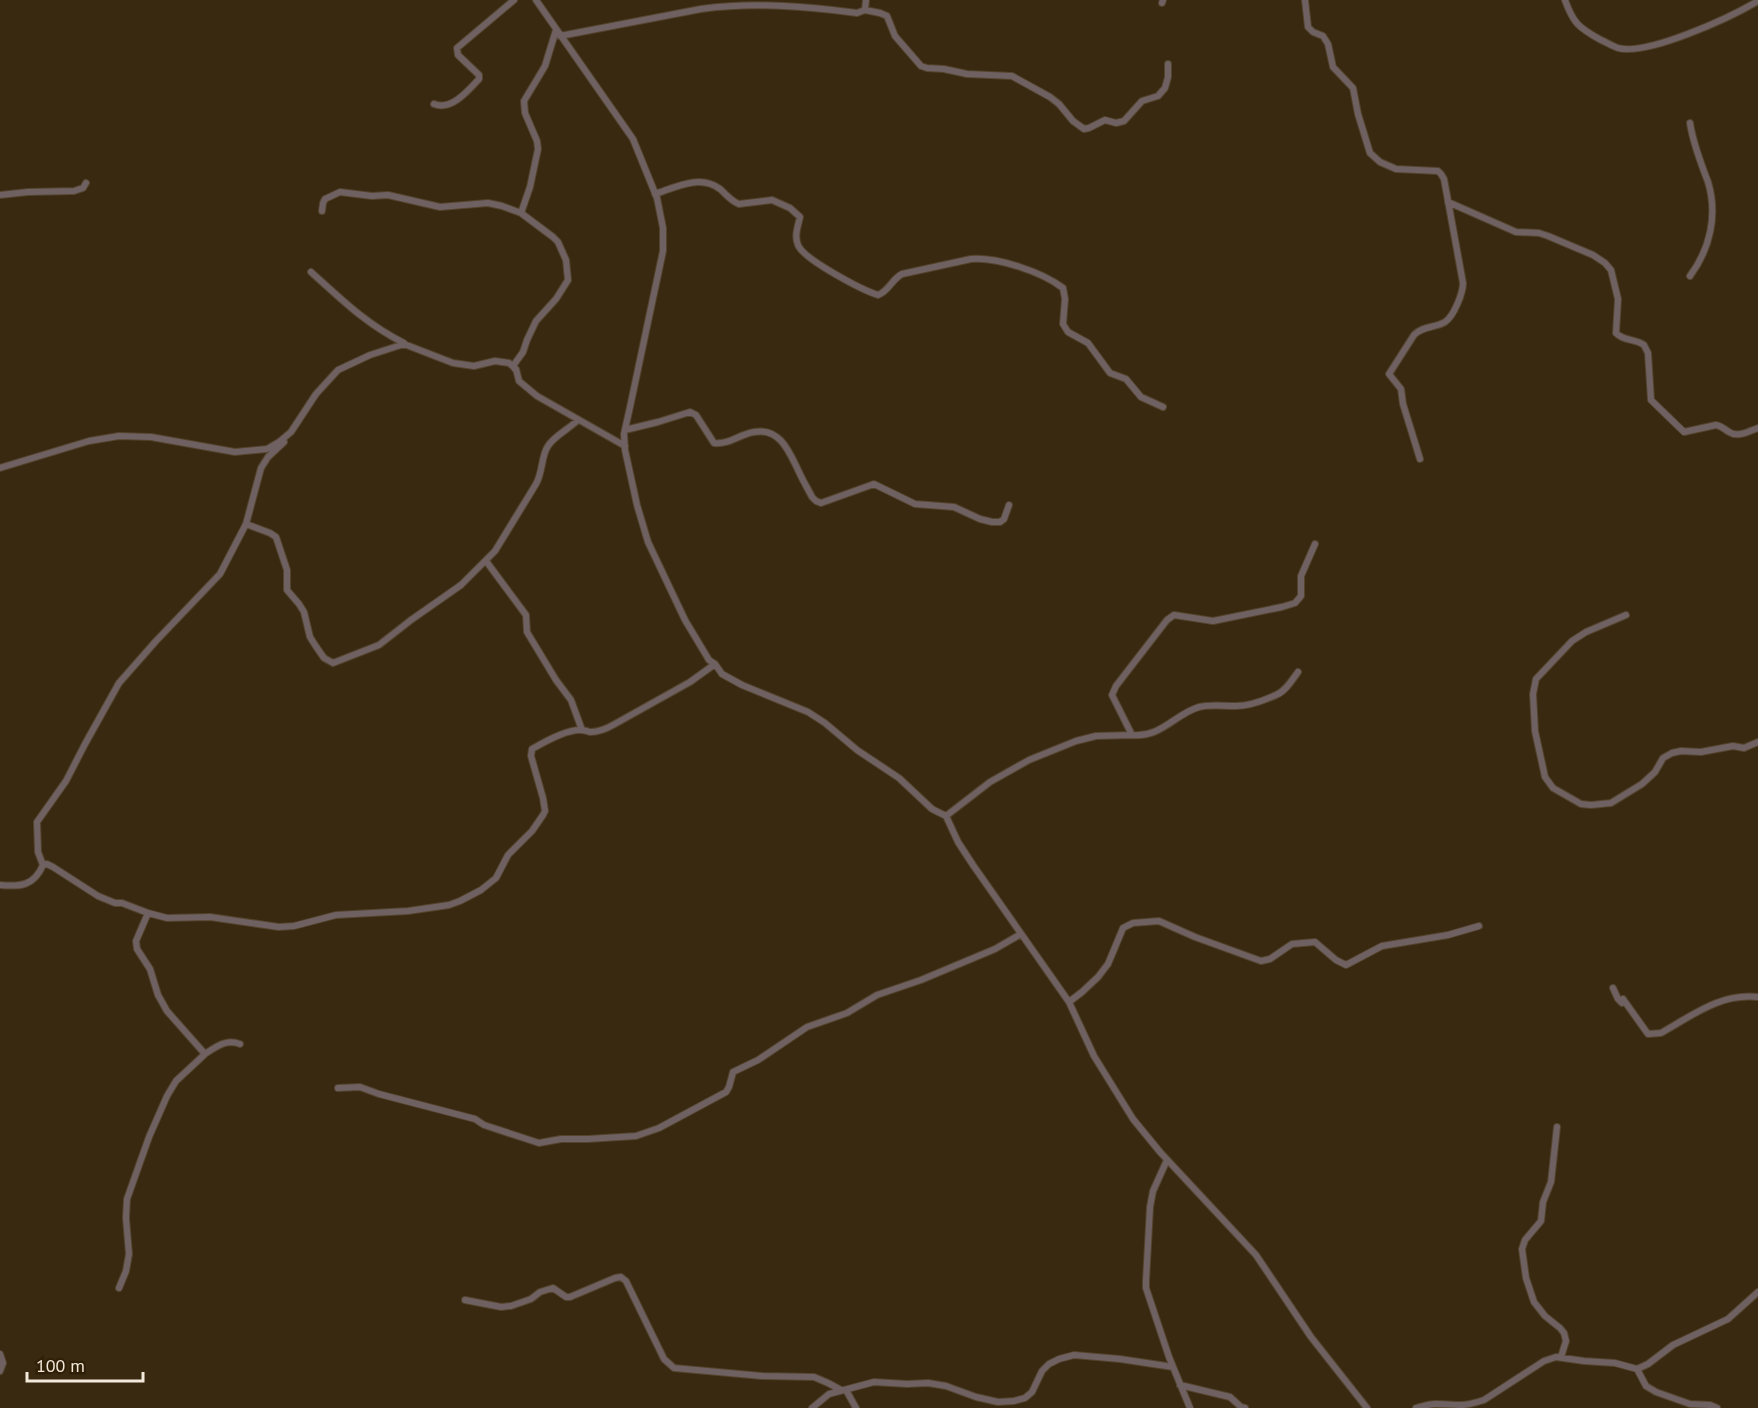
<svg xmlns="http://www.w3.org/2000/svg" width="1758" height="1408" viewBox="0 0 1758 1408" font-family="'PT Sans',sans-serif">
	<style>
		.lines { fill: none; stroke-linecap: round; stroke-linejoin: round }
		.minor-casing { stroke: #53442d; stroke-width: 8 }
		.minor { stroke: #6f6062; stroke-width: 6 }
	</style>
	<rect width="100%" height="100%" fill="#392911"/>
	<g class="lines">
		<!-- minor casing -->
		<g class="minor-casing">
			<path id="minor" d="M536 0 633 139 657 198 663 228V251L630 407 624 434 625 450 637 505 648 542 685 620 709 660 715 664 722 674 742 685 808 712 825 723 857 750 899 778 932 809 946 816 958 842 973 865 1069 1002 1094 1056 1133 1119 1160 1152 1256 1255 1311 1337 1367 1408
				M1305 0 1308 27 1313 32 1323 36 1328 44 1333 67 1353 88 1358 114 1370 153 1380 162 1396 169 1438 171 1441 174 1444 179 1463 283C1463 293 1454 316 1445 322 1435 328 1422 326 1414 335L1389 374 1401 389 1403 404 1420 459
				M1565 0C1573 23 1579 28 1601 40 1606 42 1612 46 1618 48 1648 56 1731 17 1758 1
				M1162 3 1163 0
				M865 10 880 13 887 16 895 36 921 66 927 68 944 69 967 74 1012 76 1050 97 1059 104 1073 121 1084 129 1089 128 1105 120 1116 123 1124 121 1142 101 1158 96 1165 88 1168 77V64
				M560 36 701 9C753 2 805 6 857 13L865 10 866 0
				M434 104C451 111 468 91 479 79V75L458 55 457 48 514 0
				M655 194C676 187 700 174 720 189 727 195 731 201 739 204L772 200 790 208 800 217C798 226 794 236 798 245 803 259 862 290 878 295 889 291 891 280 902 274L971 259C998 257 1042 272 1063 288L1065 299 1063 324 1068 332 1088 343 1110 373 1126 379 1141 397 1163 407
				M0 195 28 192 74 191 83 188 86 183
				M1448 202 1516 232 1539 233 1548 236 1593 255 1605 263 1611 270 1618 299 1616 333C1623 341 1636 339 1644 345L1648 353 1651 400 1684 432 1716 425C1722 426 1724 429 1729 432 1738 438 1749 431 1758 428
				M322 211 323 203 325 199 340 192 372 196 388 195 440 207 488 203 502 206 521 213 553 237 558 242 566 260 568 280 556 299 536 321 527 340 523 352 513 366 515 369
				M521 213 530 187 538 149 537 141 525 113 524 101 545 66 556 30
				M311 272C341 299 367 325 404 343
				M1690 276C1710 249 1718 215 1708 182 1701 163 1693 144 1690 123
				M625 430 658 422 690 412 696 415 714 443C729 445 740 434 754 432 781 427 790 454 799 472 803 481 808 489 812 497L816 501 821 503 874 484 915 504 954 507 980 519 992 522H1000L1004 519 1009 505
				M0 468 89 441 119 436 151 437 235 452 267 449 279 442 291 432 316 394 338 370 370 355 404 344 453 363 474 366 495 361 509 363 516 369 519 381 537 396 625 446
				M246 524 270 533 276 537 287 570V590L299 604 304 612 310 637 315 645 324 658 333 663 379 645 411 620 461 585 495 551 536 484C543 472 541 456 548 446 553 437 570 428 578 420
				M486 561 526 615 527 632 556 680 571 700 582 730
				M1626 615 1586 632 1572 641 1536 679 1533 694 1535 731 1545 777 1553 788 1581 804 1591 805 1611 803 1642 784 1655 772 1663 758 1672 753 1681 751 1701 752 1733 746 1744 748 1758 742
				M1132 735C1161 738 1175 714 1199 707 1211 704 1223 706 1236 706 1248 706 1265 700 1276 695 1286 691 1292 680 1298 672
				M946 816 990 782 1029 760 1076 741 1096 736 1132 735 1112 695 1116 686 1167 620 1174 615 1213 621 1282 607 1295 603 1301 596V576L1315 544
				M43 865 47 864 53 867 98 896 115 903H122L148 913 167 918 210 917 279 927 294 926 336 915 408 911 449 905 460 901 481 890 496 878 508 855 532 831 543 815 545 811 543 798 531 756 532 749C544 742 567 729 581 730 584 730 587 731 590 732 599 732 606 729 613 725L690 682 715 664
				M0 885C20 887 34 886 43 865L38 852 37 822 66 781 85 744 119 683 156 641 220 574 246 524 261 468 268 457 284 442
				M1613 988 1618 999 1622 1003 1623 999 1648 1034 1661 1033C1693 1015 1720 993 1758 997
				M1069 1002 1082 992 1098 977 1108 964 1123 928 1133 923 1159 921 1195 937 1261 961 1270 959 1292 944 1315 942 1336 960 1346 965 1382 946 1448 935 1479 926
				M205 1054C217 1046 226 1039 240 1044
				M338 1088 360 1087 379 1094 475 1119 484 1125 539 1143 561 1139H588L636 1136 659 1128 726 1092 729 1087 733 1072 758 1060 807 1027 847 1013 877 995 921 980 995 949 1021 934
				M1557 1127 1551 1182 1543 1202 1541 1221 1525 1240 1522 1249 1526 1278 1534 1302 1545 1316 1560 1328 1564 1333 1566 1341 1561 1357
				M1167 1160 1153 1191 1150 1207 1146 1281V1288L1169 1357 1190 1408
				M119 1288 126 1271 129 1254 126 1218 127 1199 149 1137 167 1096 176 1081 205 1054 167 1011 158 995 150 969 137 949 136 941 148 913
				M465 1300 501 1307 511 1306 531 1299 540 1292 553 1288 566 1297H570L615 1278 621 1277 626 1281 664 1359 674 1368 762 1376 814 1377 828 1383 841 1390
				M0 1354 3 1363 0 1371
				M1637 1369 1646 1386 1656 1392 1690 1404 1710 1405 1717 1408
				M1180 1385 1230 1397 1241 1407 1245 1408
				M846 1390 856 1408
				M812 1408 829 1394 874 1382 907 1384 928 1383 946 1386 976 1397 998 1402 1014 1401 1025 1398 1032 1392 1042 1371 1049 1364 1059 1359 1074 1355 1120 1359 1173 1367
				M1416 1408C1423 1406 1429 1404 1436 1404 1460 1404 1459 1408 1484 1400L1544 1361 1556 1357 1584 1361 1615 1363 1637 1369 1648 1364 1673 1345 1728 1319 1758 1292"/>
		</g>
		<!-- minor -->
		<use href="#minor" class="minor"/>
	</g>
	<!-- scale -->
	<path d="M27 1372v9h116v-9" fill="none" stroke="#f3e9da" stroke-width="3"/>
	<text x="36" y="1372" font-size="18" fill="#f3e9da" stroke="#2f1f07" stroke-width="4.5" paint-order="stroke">100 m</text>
</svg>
